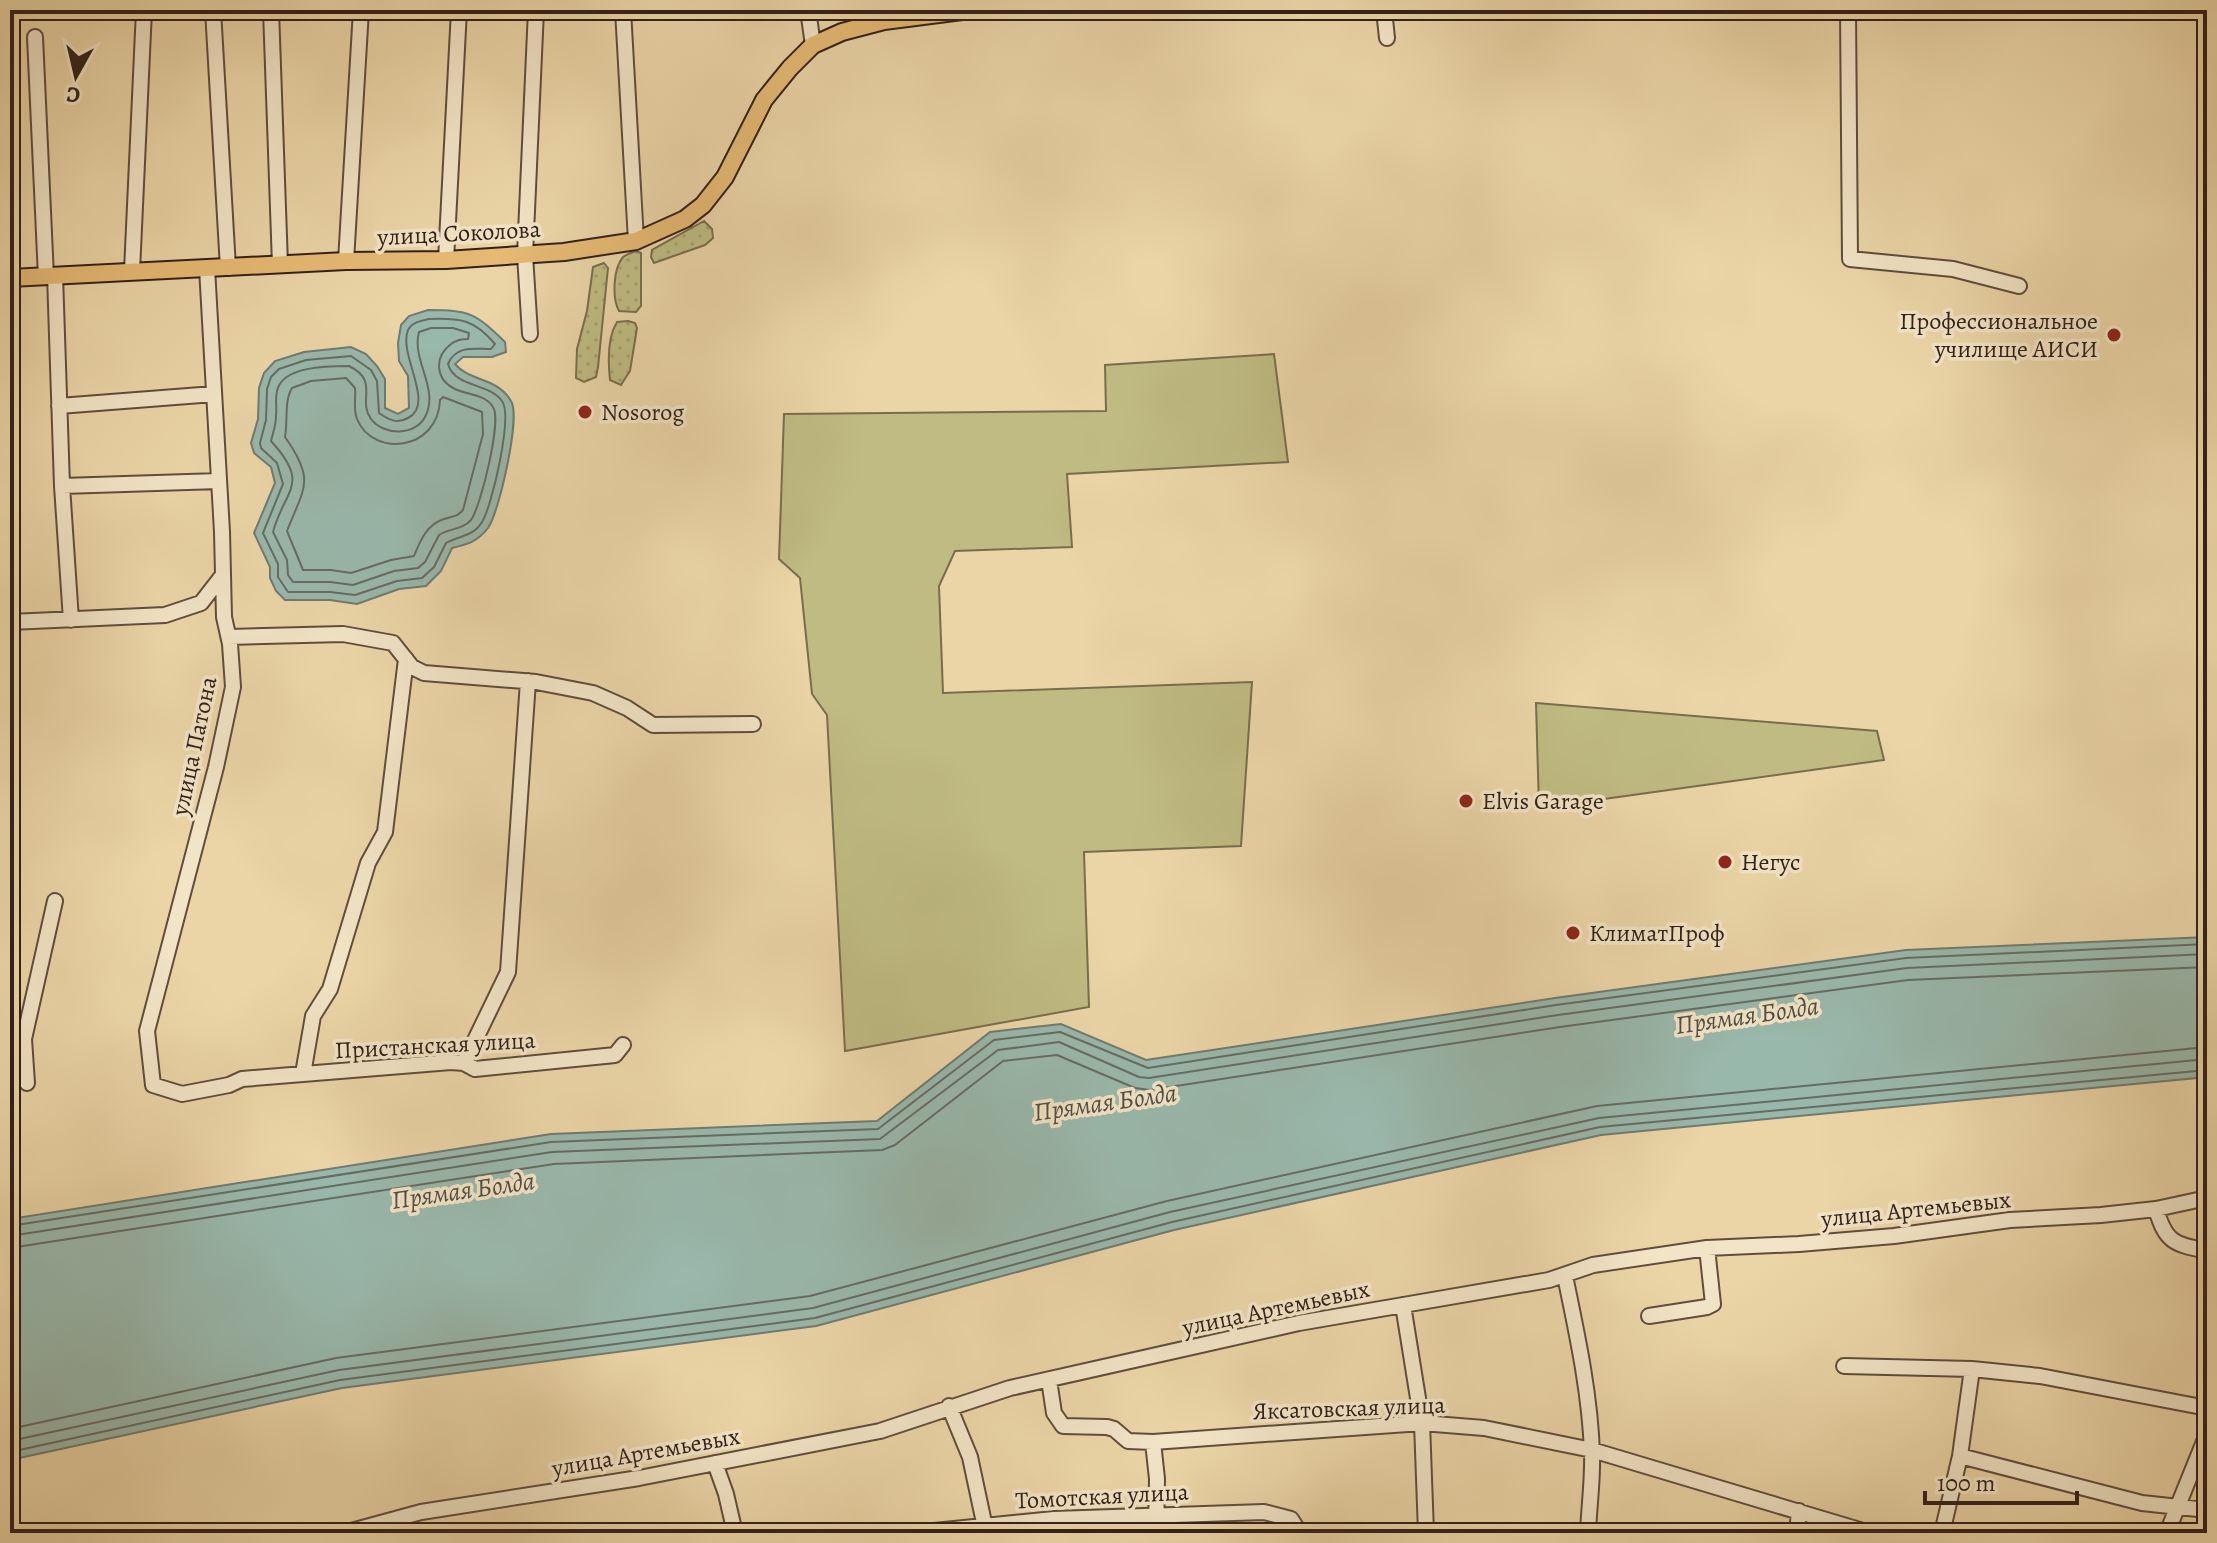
<svg xmlns="http://www.w3.org/2000/svg" width="2217" height="1543" viewBox="0 0 2217 1543" font-family="Alegreya,serif">
	<style>
		.green { fill: #bfbb82; stroke: #786e4e; stroke-width: 2 }
		.park { fill: url(#park-dots); stroke: #786e4e; stroke-width: 2 }
		.water { fill: #99b8ac; stroke: #707b72; stroke-width: 2 }
		.lines { fill: none; stroke-linecap: round; stroke-linejoin: round }
		.shore { stroke: #666c63; stroke-width: 2 }
		.minor-casing { stroke: #604d3d; stroke-width: 18 }
		.major-casing { stroke: #32201a; stroke-width: 20 }
		.minor { stroke: #f2e4c6; stroke-width: 14 }
		.major { stroke: #e6ba74; stroke-width: 16 }
		.poi-dot { fill: #8f2418; stroke: #f2e4c6; stroke-width: 3 }
		.labels { text-anchor: middle; stroke-width: 7; stroke-linejoin: round; paint-order: stroke }
		.street-label { font-size: 24px; fill: #32201a; stroke: #f2e4c6 }
		.poi-label { font-size: 24px; fill: #32201a; stroke: #f2e4c6; text-anchor: start }
		.water-label { font-size: 26px; font-style: italic; fill: #514e46; stroke: #f2e4c6 }
	</style>
	<defs>
		<pattern id="park-dots" width="8" height="8" patternUnits="userSpaceOnUse" patternTransform="scale(2)"><rect width="8" height="8" fill="#bfbb82"/><path d="M2 2h.1M6 6h.1" fill="none" stroke="#a5a070" stroke-width="1.8" stroke-linecap="round"/></pattern>
	</defs>
	<rect width="100%" height="100%" fill="#ebd5a7"/>
	<filter id="stains"><feTurbulence type="fractalNoise" baseFrequency=".0025" numOctaves="4"/><feColorMatrix values="0 0 0 0 .2 0 0 0 0 .09 0 0 0 0 .02 0 0 0 .5 -.17"/></filter>
	<radialGradient id="worn" r=".72"><stop offset=".6" stop-color="#630" stop-opacity="0"/><stop offset="1" stop-color="#630" stop-opacity=".3"/></radialGradient>
	<!-- green -->
	<path class="green" d="M1274 354 1288 462 1067 474 1072 547 955 551 939 586 943 693 1252 682 1241 846 1084 852 1089 1007 845 1051 827 715 812 694 800 578 779 559 784 414 1106 411 1105 365Z
		M1536 703 1877 731 1884 760 1539 808Z"/>
	<!-- park -->
	<path class="park" d="M704 221 712 229 713 238 705 245 654 263 651 257 652 250Z
		M636 251 641 253V306L636 312 619 311C612 298 613 269 623 257 626 255 633 252 636 251Z
		M604 263 608 268 598 367 596 377 584 382 576 378 577 349 587 311 593 267Z
		M628 321 635 323 637 328 630 371 621 385 610 380C608 362 607 338 617 322Z"/>
	<!-- water -->
	<path class="water" d="M428 310C470 310 475 313 505 342L506 352 492 357H463L455 364C470 382 497 377 511 401 521 416 499 513 488 528 477 542 468 544 452 548L441 571 426 586 399 589 357 604 330 600H285L276 591 270 578V567L254 533 275 483 271 467 254 453 251 443 258 419 259 388 264 373 275 361 304 352 351 347 366 354 377 366 385 379V408L398 414 409 408 408 376 399 361 398 343 401 325 409 316Z
		M2207 937V1077L1601 1135 1174 1230 816 1326 342 1388 10 1460V1219L551 1134 877 1121 990 1032 1061 1024 1146 1060 1555 998 1906 950Z"/>
	<g class="lines">
		<!-- shore -->
		<path class="shore" d="M429 319C460 318 474 319 495 344L491 349C474 349 456 345 448 364 455 388 488 382 502 401 513 416 492 506 482 522 473 537 460 535 446 543L434 567 422 578 397 581 355 595 330 592H288L278 577V564L263 533 283 484 277 463 261 448 260 443 266 420 267 389 271 377 279 369 306 360 351 356 371 370 377 381 379 413C389 420 397 424 408 418 436 404 398 355 408 330 412 322 421 321 429 319Z
			M431 328H453L469 333 468 339C462 339 456 340 451 344 434 357 435 379 455 389 467 395 485 394 493 407 502 420 481 506 471 520 462 530 450 528 439 535L425 562 418 568 394 571 353 585 330 582H293L288 575 287 560 273 532C285 488 311 485 271 441 273 433 276 425 276 416 277 408 275 400 277 391 282 366 328 366 349 366 380 381 357 400 371 419 384 436 415 436 425 417 440 389 411 360 419 332Z
			M346 378 355 388C356 398 353 409 357 419 373 458 438 451 440 400L443 397 482 412 483 434 463 510C457 517 453 516 444 519 427 524 420 541 414 556L391 560 351 573 331 570H303L287 531C304 487 316 481 285 437 288 421 284 401 292 388L311 381Z
			M10 1226 551 1142 878 1129 994 1040 1060 1032 1148 1068 1556 1005 1906 958 2207 944
			M10 1236 552 1152 880 1139 998 1050 1059 1042 1139 1077 1149 1078 1558 1015 1907 968 2207 954
			M10 1248 554 1164 882 1150 895 1145 1003 1061 1057 1055 1135 1088 1150 1090 1560 1027 1908 980 2207 967
			M10 1429 336 1358 810 1296 1167 1201 1597 1106 2207 1047
			M10 1441 339 1370 813 1308 1170 1212 1599 1118 2207 1059
			M10 1452 340 1380 815 1318 1172 1222 1600 1127 2207 1070"/>
		<!-- minor casing -->
		<g class="minor-casing">
			<path id="minor" d="M213 10 228 268
				M271 10 280 265
				M623 10 636 241
				M808 10 813 45
				M1384 10 1387 38
				M1848 10 1850 259 1953 269 2019 286
				M35 37 46 277
				M446 260 459 10
				M346 261 361 10
				M207 268 222 532 224 617 230 644 233 687 216 767 147 1031 153 1085 182 1094 229 1085 242 1079 451 1062 464 1063 475 1069 615 1055 623 1045
				M132 271 144 10
				M55 275 62 486 71 620
				M530 334 525 255 536 10
				M59 406 214 394
				M62 486 219 481
				M10 622 165 615 201 603 222 576
				M229 637 343 634 393 643 412 667 424 673 536 682 593 693 627 708 653 725 753 724
				M464 1063 508 972 528 681
				M303 1074 313 1016 330 989 368 863 385 832 406 659
				M27 1083 24 1039 55 901
				M2156 1209C2166 1243 2174 1244 2207 1251
				M1565 1276C1577 1334 1590 1393 1592 1453 1593 1479 1589 1506 1588 1533
				M1403 1305 1422 1423 1426 1533
				M1649 1316 1707 1307 1713 1304 1707 1248
				M1844 1366 1972 1369 2040 1376 2207 1408
				M1049 1380 1054 1413 1063 1426 1107 1427 1114 1429 1128 1441 1153 1442 1422 1423 1484 1428 1592 1450 1870 1533
				M949 1406 970 1457 986 1532
				M1153 1442 1157 1479 1156 1533
				M1960 1456 2142 1503 2207 1510
				M715 1463 726 1494 735 1533
				M344 1533 421 1512 639 1478 880 1431 1010 1388 1299 1323 1549 1280 1593 1265 1707 1248 1799 1244 1894 1236 2010 1220 2101 1215 2156 1209 2207 1198
				M914 1533 1054 1519 1264 1512 1291 1519 1300 1533
				M1797 1533 1799 1511
				M1942 1533 1960 1456 1972 1369
				M2167 1533 2207 1434"/>
		</g>
		<!-- major casing -->
		<g class="major-casing">
			<path id="major" d="M10 278 346 261 446 260 564 252 636 241 685 219 703 205 725 177 764 100 790 68 813 45 842 32 884 21 970 10"/>
		</g>
		<!-- minor -->
		<use href="#minor" class="minor"/>
		<!-- major -->
		<use href="#major" class="major"/>
	</g>
	<!-- markers -->
	<g class="poi-dot">
		<circle cx="2114" cy="335" r="8"/>
		<circle cx="585" cy="412" r="8"/>
		<circle cx="1466" cy="801" r="8"/>
		<circle cx="1725" cy="862" r="8"/>
		<circle cx="1573" cy="933" r="8"/>
	</g>
	<g class="labels">
		<!-- street labels -->
		<g class="street-label">
			<text transform="translate(459 233) rotate(-3)" y="8">улица Соколова</text>
			<text transform="translate(194 746) rotate(-78)" y="8">улица Патона</text>
			<text transform="translate(435 1045) rotate(-3)" y="8">Пристанская улица</text>
			<text transform="translate(1916 1209) rotate(-6)" y="8">улица Артемьевых</text>
			<text transform="translate(1276 1308) rotate(-12)" y="8">улица Артемьевых</text>
			<text transform="translate(1349 1408) rotate(-2)" y="8">Яксатовская улица</text>
			<text transform="translate(646 1452) rotate(-10)" y="8">улица Артемьевых</text>
			<text transform="translate(1102 1496) rotate(-3)" y="8">Томотская улица</text>
		</g>
		<!-- poi labels -->
		<g class="poi-label">
			<text x="2098" y="329" text-anchor="end">Профессиональное<tspan x="2098" dy="28">училище АИСИ</tspan></text>
			<text x="601" y="420">Nosorog</text>
			<text x="1482" y="809">Elvis Garage</text>
			<text x="1741" y="870">Негус</text>
			<text x="1589" y="941">КлиматПроф</text>
		</g>
		<!-- water labels -->
		<g class="water-label">
			<text transform="translate(1747 1015) rotate(-8)" y="9">Прямая Болда</text>
			<text transform="translate(1105 1102) rotate(-8)" y="9">Прямая Болда</text>
			<text transform="translate(463 1190) rotate(-8)" y="9">Прямая Болда</text>
		</g>
	</g>
	<!-- margin -->
	<rect width="2217" height="1543" fill="none" stroke="#ebd5a7" stroke-width="40"/>
	<rect x="12" y="12" width="2193" height="1519" fill="none" stroke="#32201a" stroke-width="4"/>
	<rect x="20" y="20" width="2177" height="1503" fill="none" stroke="#32201a" stroke-width="2"/>
	<!-- north arrow -->
	<g transform="translate(76 76) rotate(188)" stroke="#f2e4c6" stroke-width="6" paint-order="stroke">
	<path d="M0-6L14 30L0 20L-14 30Z" fill="#32201a"/>
	<text y="-12" font-size="22" font-weight="bold" text-anchor="middle" fill="#32201a">С</text>
	</g>
	<!-- scale -->
	<path d="M1925 1491v12h152v-12" fill="none" stroke="#32201a" stroke-width="4"/>
	<text x="1937" y="1491" font-size="24" fill="#32201a" stroke="#f2e4c6" stroke-width="6" paint-order="stroke">100 m</text>
	<rect width="100%" height="100%" filter="url(#stains)"/>
	<rect width="100%" height="100%" fill="url(#worn)"/>
</svg>
